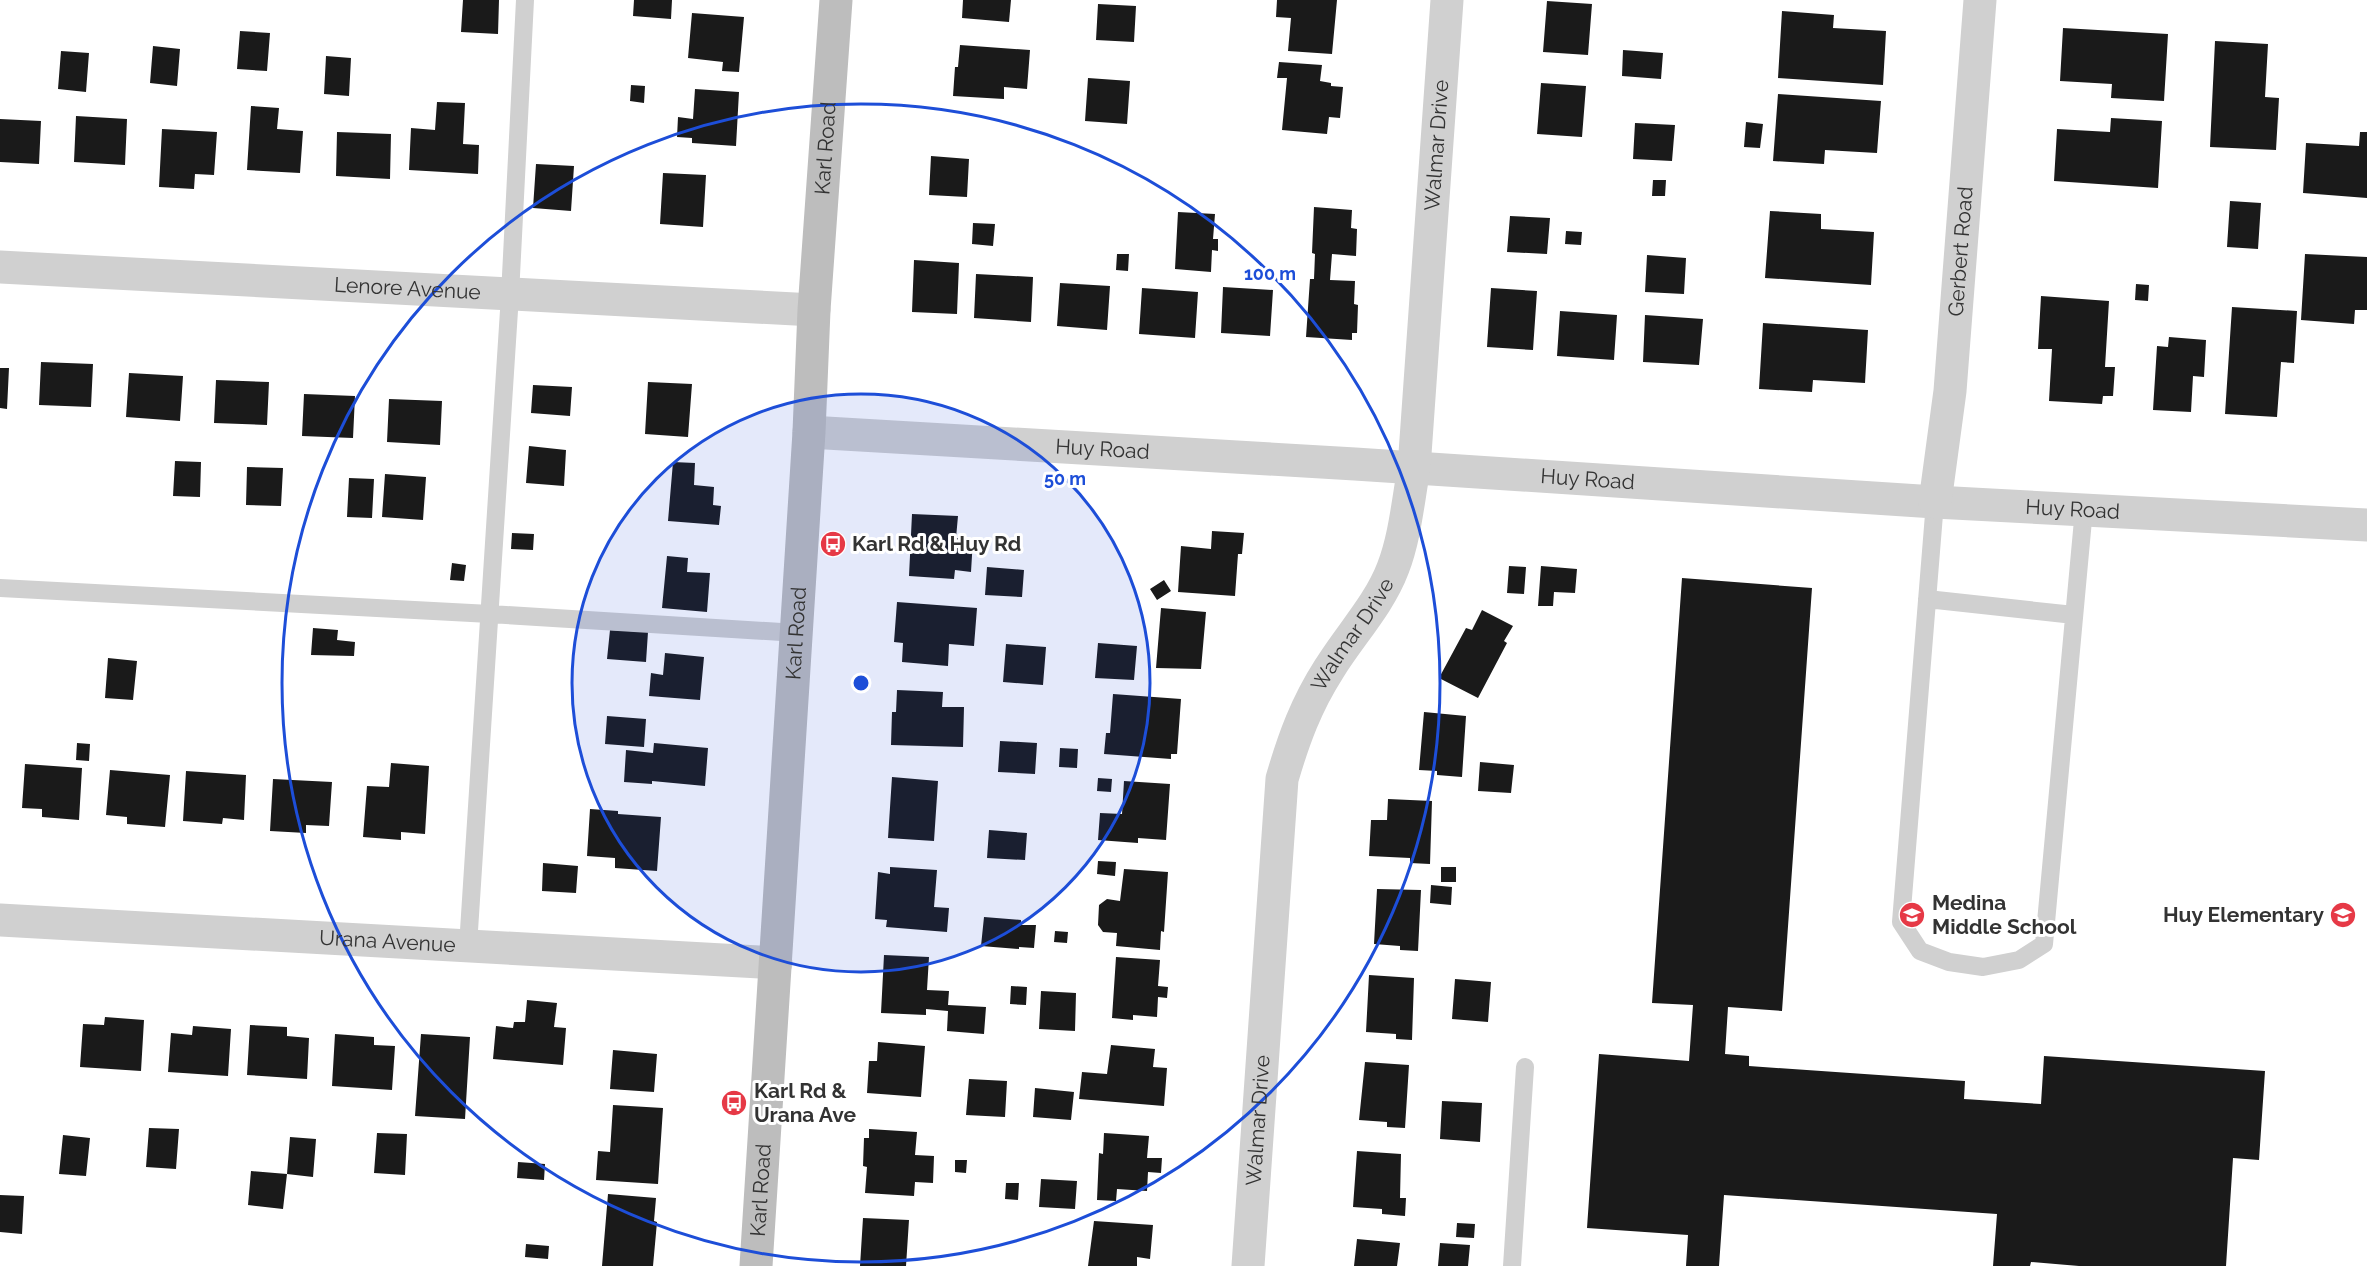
<svg xmlns="http://www.w3.org/2000/svg" width="2367" height="1266" viewBox="0 0 2367 1266" font-family="Raleway,sans-serif">
	<style>
		.building { fill: #1a1a1a }
		.lines { fill: none; stroke-linecap: round; stroke-linejoin: round }
		.service { stroke: #d0d0d0; stroke-width: 18 }
		.minor { stroke: #d0d0d0; stroke-width: 33 }
		.secondary { stroke: #bdbdbd; stroke-width: 33 }
		.ring { fill: none; stroke: #1d4ed8; stroke-width: 3 }
		.labels { text-anchor: middle; stroke-width: 6; stroke-linejoin: round; paint-order: stroke }
		.street-label { font-size: 21px; fill: #333; stroke: #fff }
		.poi-label { font-size: 21px; font-weight: bold; fill: #333; stroke: #fff; text-anchor: start }
		.centre { fill: #1d4ed8; stroke: #fff; stroke-width: 3 }
		.ring-label { font-size: 18px; text-anchor: middle; font-weight: bold; fill: #1d4ed8; stroke: #fff; stroke-width: 6; stroke-linejoin: round; paint-order: stroke }
	</style>
	<rect width="100%" height="100%" fill="#fff"/>
	<!-- building -->
	<path class="building" d="M463 0H499L498 34 461 32Z
		M634 0H672L671 19 633 16Z
		M963 0H1011L1009 22 962 18Z
		M1277 0H1337L1332 54 1288 51 1291 18 1276 17Z
		M1547 1 1592 4 1588 55 1543 52Z
		M1098 4 1136 6 1134 42 1096 40Z
		M1782 11 1834 15 1833 28 1886 31 1883 85 1778 78Z
		M692 13 744 17 739 72 722 71 723 62 688 58Z
		M2063 28 2168 34 2164 101 2111 98 2112 84 2060 81Z
		M240 31 270 33 267 71 237 69Z
		M2215 41 2268 44 2265 97 2279 98 2276 150 2210 147Z
		M960 45 1030 50 1027 89 1004 87V99L953 96 955 67H958Z
		M153 46 180 49 177 86 150 83Z
		M1623 50 1663 53 1661 79 1622 76Z
		M61 51 89 53 86 92 58 89Z
		M326 56 351 58 349 96 324 94Z
		M1279 62 1322 65 1320 81 1331 83V86L1343 87 1340 118 1329 117 1327 134 1282 130 1287 78H1277Z
		M1088 78 1130 81 1127 124 1085 121Z
		M1541 83 1586 86 1582 137 1537 134Z
		M631 85 645 86 644 103 630 101Z
		M695 89 739 92 736 146 692 143V138L677 137 678 117 693 119Z
		M1778 94 1881 101 1877 153 1825 150 1824 164 1773 161Z
		M437 102 465 103 463 144 479 145 478 174 409 170 411 128 435 130Z
		M251 106 279 108 277 129 303 131 300 173 247 170Z
		M76 116 127 119 125 165 74 162Z
		M2111 118 2162 121 2158 188 2054 181 2057 129 2110 132Z
		M0 119 41 121 39 164 0 162Z
		M1746 122 1763 124 1760 148 1744 147Z
		M1635 123 1675 125 1672 161 1633 159Z
		M162 129 217 132 214 175 195 174 194 189 159 187Z
		M337 132 391 134 390 179 336 176Z
		M2360 132H2367V198L2303 193 2306 143 2359 146Z
		M931 156 969 159 967 197 929 195Z
		M536 164 574 166 571 211 533 208Z
		M663 173 706 175 703 227 660 224Z
		M1653 180H1666L1665 196H1652Z
		M2230 201 2261 203 2258 249 2227 247Z
		M1314 207 1352 210 1351 228 1357 229 1356 256 1332 254 1330 280 1355 281 1354 304 1358 305 1357 333H1352V340L1306 337 1310 279H1314L1315 254 1312 253Z
		M1770 211 1821 214V229L1874 232 1871 285 1765 278Z
		M1178 212 1215 214 1213 239H1218V251L1212 250 1211 272 1175 269Z
		M1510 216 1550 218 1547 254 1507 252Z
		M973 223 995 224 993 246 972 244Z
		M1566 231 1582 232 1581 245 1565 244Z
		M1117 254H1129L1128 271 1116 270Z
		M2305 254 2367 257V310H2355L2354 324 2301 320Z
		M1647 255 1686 258 1684 294 1645 292Z
		M914 260 959 263 957 314 912 312Z
		M976 274 1033 277 1031 322 974 318Z
		M1060 283 1110 286 1107 330 1057 326Z
		M2136 284 2149 285 2148 301 2135 300Z
		M1223 287 1273 290 1270 336 1221 333Z
		M1142 288 1198 292 1195 338 1139 334Z
		M1491 288 1537 291 1533 350 1487 347Z
		M2041 296 2109 301 2105 367H2115L2113 396H2103L2102 404 2049 401 2052 349H2038Z
		M2232 307 2297 311 2294 363 2281 362 2277 417 2225 414Z
		M1560 311 1617 315 1614 360 1557 356Z
		M1645 315 1703 319 1699 365 1643 362Z
		M1763 323 1868 330 1865 383 1813 380 1812 392 1759 389Z
		M2169 337 2206 340 2204 377 2193 376 2191 412 2153 410 2157 346 2168 347Z
		M41 362 93 364 91 407 39 405Z
		M0 368H9L7 409 0 408Z
		M129 373 183 376 180 421 126 417Z
		M216 380 269 382 267 425 214 423Z
		M648 382 692 384 688 437 645 434Z
		M533 385 572 387 570 416 531 413Z
		M304 394 355 396 353 438 302 436Z
		M389 399 442 401 440 445 387 442Z
		M529 446 566 450 564 486 526 483Z
		M175 461 201 462 200 497 173 496Z
		M673 462 695 463 694 485 714 487 713 505 721 506 719 525 668 521Z
		M247 467 283 468 281 506 246 505Z
		M385 474 426 477 423 520 382 517Z
		M349 478 374 479 372 518 347 517Z
		M912 514 958 516 956 538 973 539 971 572 955 570 954 579 909 576Z
		M1212 531 1244 533 1242 554H1238L1235 596 1178 592 1181 546 1211 549Z
		M512 533 534 534 533 550 511 549Z
		M667 556 688 558 687 572 710 573 707 612 662 608Z
		M452 563 466 565 464 581 450 580Z
		M1509 566 1526 567 1524 594 1507 593Z
		M1541 566 1577 569 1575 593 1554 592 1553 606H1538Z
		M987 567 1024 570 1022 597 985 595Z
		M1682 578 1812 588 1782 1011 1728 1007 1725 1054 1749 1056V1066L1965 1081 1964 1099 2041 1104 2044 1056 2265 1071 2259 1160 2233 1158 2226 1266H2079L2031 1262 2030 1266H1993L1997 1214 1724 1195 1719 1266H1686L1688 1235 1587 1228 1599 1054 1689 1061 1693 1005 1652 1003Z
		M1164 580 1171 591 1157 600 1150 589Z
		M897 602 977 608 974 646 949 644 948 666 902 662 903 643 894 642Z
		M1161 608 1206 612 1201 669 1156 668Z
		M1482 610 1513 626 1504 641 1507 643 1478 698 1439 678 1466 628 1472 630Z
		M313 628 338 630 337 640 355 642 354 656 311 655Z
		M610 630 648 632 646 662 607 659Z
		M1098 643 1137 646 1134 680 1095 678Z
		M1006 644 1046 647 1043 685 1003 682Z
		M665 653 704 657 700 700 649 696 651 673 663 675Z
		M108 658 137 661 133 700 105 698Z
		M897 690 943 692 942 707H964L963 747 891 745 892 712H896Z
		M1113 694 1181 699 1177 754H1171V759L1104 754 1106 733H1110Z
		M1424 712 1466 716 1462 777 1437 775V771L1419 770Z
		M607 716 646 719 644 747 605 744Z
		M1000 741 1037 743 1035 774 998 772Z
		M77 743 90 744 89 761 76 760Z
		M654 743 708 748 705 786 652 781V784L624 782 626 750 653 753Z
		M1060 748 1078 749 1077 768 1059 767Z
		M1480 762 1514 765 1511 793 1478 791Z
		M391 763 429 766 425 834 401 832V840L363 837 367 786 389 787Z
		M25 764 82 768 79 820 42 817V809L22 808Z
		M110 770 170 775 165 827 127 824V817L106 815Z
		M186 771 246 775 244 820 223 818 222 824 183 821Z
		M892 777 938 781 934 841 888 838Z
		M1098 778 1112 779 1111 792 1097 791Z
		M273 779 332 782 329 826 306 825V833L270 831Z
		M1124 781 1170 784 1166 840 1138 838V843L1098 840 1100 813 1122 814Z
		M1388 799 1432 801 1430 864 1410 863V858L1369 856 1371 820H1387Z
		M590 809 618 811V814L661 817 657 871 615 868V858L587 856Z
		M989 830 1027 833 1025 860 987 858Z
		M1098 861 1116 862 1115 876 1097 874Z
		M543 863 578 866 576 893 542 891Z
		M890 867 937 870 934 907 949 908 947 932 886 927 887 920 875 919 878 872 890 874Z
		M1441 867H1456V882H1441Z
		M1124 869 1168 872 1164 932 1161 931 1160 950 1116 946 1117 933 1103 932 1098 925 1099 905 1107 899 1120 901Z
		M1431 885 1452 887 1451 905 1430 903Z
		M1377 889 1421 890 1418 951 1400 950V946L1374 944Z
		M984 917 1021 920V925H1036L1034 948 1019 947V949L981 946Z
		M1055 931 1068 932 1067 943 1054 942Z
		M884 955 929 957 927 990 949 991 948 1005 986 1007 984 1034 947 1031 948 1011 926 1009V1015L881 1013Z
		M1116 957 1160 960 1158 986 1168 987 1167 998 1158 997 1157 1017 1133 1015V1020L1112 1018Z
		M1369 975 1414 978 1412 1040 1396 1039V1034L1366 1032Z
		M1455 979 1491 982 1488 1022 1452 1019Z
		M1011 986 1027 987 1026 1005 1010 1004Z
		M1041 991 1076 993 1075 1031 1039 1029Z
		M527 1000 557 1003 554 1027 566 1028 563 1065 493 1059 496 1026 513 1028 514 1022H525Z
		M105 1017 144 1020 141 1071 80 1067 83 1024 104 1025Z
		M250 1025 287 1027V1036L309 1038 307 1079 247 1075Z
		M193 1026 231 1029 228 1076 168 1072 171 1033 192 1035Z
		M335 1034 374 1037V1045L395 1046 392 1090 332 1086Z
		M421 1034 470 1037 465 1119 415 1116Z
		M878 1042 925 1046 921 1097 867 1093 869 1061H877Z
		M1111 1045 1155 1049 1153 1067 1167 1068 1164 1106 1079 1099 1082 1072 1107 1074Z
		M613 1050 657 1054 654 1092 610 1089Z
		M1365 1062 1409 1065 1405 1128 1387 1127V1122L1359 1120Z
		M969 1079 1007 1081 1005 1117 966 1115Z
		M1035 1088 1074 1092 1071 1120 1033 1117Z
		M1442 1101 1482 1103 1480 1142 1440 1139Z
		M613 1105 663 1108 658 1184 596 1180 598 1151 610 1152Z
		M149 1128 179 1129 176 1169 146 1167Z
		M869 1129 917 1132 915 1155 934 1156 933 1183 915 1182 914 1196 865 1193 867 1167 863 1166 864 1138H869Z
		M377 1133 407 1134 405 1175 374 1173Z
		M1104 1133 1149 1136 1147 1158H1162L1161 1173 1148 1172 1147 1191 1117 1189 1116 1201 1097 1200 1099 1153 1103 1154Z
		M63 1135 90 1138 86 1176 59 1174Z
		M290 1137 316 1139 313 1177 287 1174 283 1209 248 1205 251 1171 287 1174Z
		M1357 1151 1401 1154 1400 1198H1406L1405 1216 1382 1214V1209L1353 1207Z
		M955 1160H967L966 1173 955 1172Z
		M518 1162 545 1164 544 1180 517 1178Z
		M1041 1179 1077 1181 1075 1209 1039 1207Z
		M1006 1183H1019L1018 1200 1005 1199Z
		M608 1194 656 1198 654 1221 657 1222 653 1266H602Z
		M0 1195 24 1196 22 1234 0 1232Z
		M863 1218 909 1220 906 1266H860Z
		M1094 1221 1153 1225 1150 1259 1137 1257V1266H1088Z
		M1457 1223 1475 1224 1474 1238 1456 1237Z
		M1357 1239 1400 1243 1397 1266H1354Z
		M1440 1243 1470 1245 1468 1266H1438Z
		M526 1244 549 1246 548 1259 525 1257Z"/>
	<g class="lines">
		<!-- service -->
		<path class="service" d="M1935 502 1901 922 1920 951 1949 962 1983 967 2019 960 2044 944 2084 509
			M0 588 490 614 797 633
			M1927 599 2074 615
			M468 946 510 295 525 0
			M1512 1266 1525 1067"/>
		<!-- minor -->
		<g class="minor">
			<path id="s1" d="M0 267 814 310"/>
			<path id="s2" d="M809 432 1355 464 1935 502 2367 525"/>
			<path id="s3" d="M1935 502 1950 391 1980 0"/>
			<path id="s4" d="M0 920 776 963"/>
			<path id="s5" d="M1248 1266 1282 779C1294 738 1306 705 1329 669 1350 635 1379 605 1393 568 1405 537 1408 501 1414 468L1447 0"/>
		</g>
		<!-- secondary -->
		<path class="secondary" id="s6" d="M756 1266 809 432 814 310 836 0"/>
	</g>
	<!-- distance rings -->
	<circle cx="861" cy="683" r="289" fill="#1d4ed8" fill-opacity=".12"/>
	<g class="ring">
		<circle cx="861" cy="683" r="289"/>
		<circle cx="861" cy="683" r="579"/>
	</g>
	<!-- icons -->
	<defs>
		<g id="bus-disc" transform="scale(1.35)"><circle r="9.5" fill="#e63946" stroke="#fff"/><path d="M-5-6H5V4H4V6H2V4H-2V6H-4V4H-5ZM-3.5-4V0h7V-4ZM-3.5 1.2v1.5H-2V1.2ZM2 1.2v1.5H3.5V1.2Z" fill="#fff"/></g>
		<g id="school-disc" transform="scale(1.35)"><circle r="9.5" fill="#e63946" stroke="#fff"/><path d="M0-5L7-2L0 1L-7-2ZM-4 1L0 2.5L4 1V4Q0 6-4 4Z" fill="#fff"/></g>
	</defs>
	<g fill-rule="evenodd">
		<use href="#bus-disc" x="833" y="544"/>
		<use href="#school-disc" x="1912" y="915"/>
		<use href="#school-disc" x="2343" y="915"/>
		<use href="#bus-disc" x="734" y="1103"/>
	</g>
	<g class="labels">
		<!-- street labels -->
		<g class="street-label">
			<text dy="7" stroke="none"><textPath href="#s5" startOffset="1154">Walmar Drive</textPath></text>
			<text dy="7" stroke="none"><textPath href="#s6" startOffset="1120">Karl Road</textPath></text>
			<text dy="7" stroke="none"><textPath href="#s3" startOffset="252">Gerbert Road</textPath></text>
			<text dy="7" stroke="none"><textPath href="#s1" startOffset="408">Lenore Avenue</textPath></text>
			<text dy="7" stroke="none"><textPath href="#s2" startOffset="294">Huy Road</textPath></text>
			<text dy="7" stroke="none"><textPath href="#s2" startOffset="780">Huy Road</textPath></text>
			<text dy="7" stroke="none"><textPath href="#s2" startOffset="1266">Huy Road</textPath></text>
			<text dy="7" stroke="none"><textPath href="#s6" startOffset="634">Karl Road</textPath></text>
			<text dy="7" stroke="none"><textPath href="#s5" startOffset="650">Walmar Drive</textPath></text>
			<text dy="7" stroke="none"><textPath href="#s4" startOffset="388">Urana Avenue</textPath></text>
			<text dy="7" stroke="none"><textPath href="#s5" startOffset="146">Walmar Drive</textPath></text>
			<text dy="7" stroke="none"><textPath href="#s6" startOffset="76">Karl Road</textPath></text>
		</g>
		<!-- poi labels -->
		<g class="poi-label">
			<text x="852" y="551">Karl Rd &amp; Huy Rd</text>
			<text x="1932" y="910">Medina<tspan x="1932" dy="24">Middle School</tspan></text>
			<text x="2324" y="922" text-anchor="end">Huy Elementary</text>
			<text x="754" y="1098">Karl Rd &amp;<tspan x="754" dy="24">Urana Ave</tspan></text>
		</g>
	</g>
	<circle cx="861" cy="683" r="9" class="centre"/>
	<g class="ring-label">
		<text x="1270" y="280">100 m</text>
		<text x="1065" y="485">50 m</text>
	</g>
</svg>
